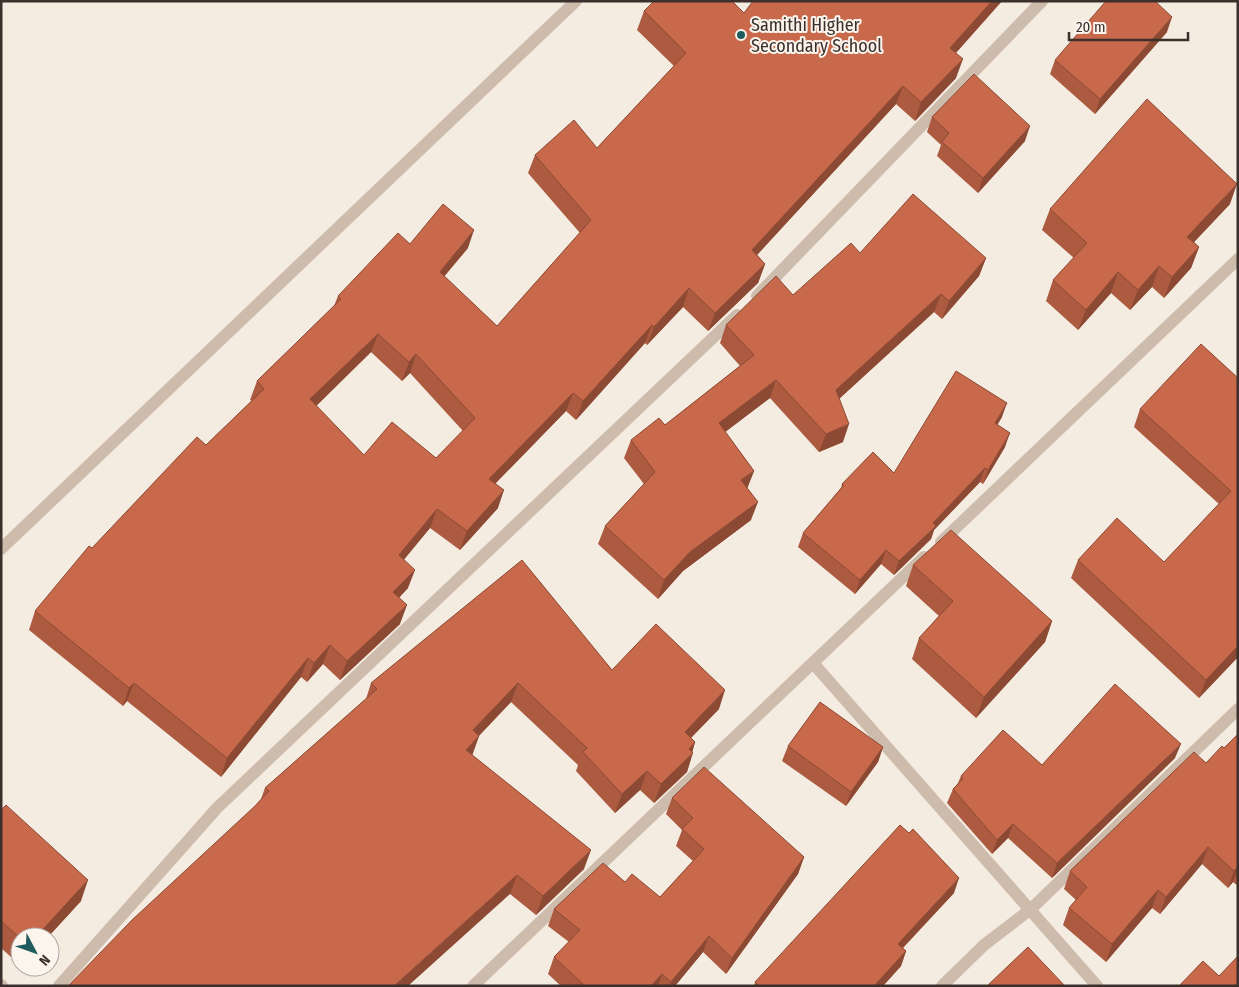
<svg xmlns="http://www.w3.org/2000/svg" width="1239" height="987" viewBox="0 0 1239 987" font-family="'Fira Sans Condensed',sans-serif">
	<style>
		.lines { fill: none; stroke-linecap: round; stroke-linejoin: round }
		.street { stroke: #cdbbac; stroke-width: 12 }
		.wall { fill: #ac5a40; fill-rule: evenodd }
		.shaded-wall { fill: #8c4a34 }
		.building { fill: #c8694b; stroke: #8c4a34; fill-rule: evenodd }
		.poi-dot { fill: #1f5a5e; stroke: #fbf5ee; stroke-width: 2 }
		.labels { text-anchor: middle; stroke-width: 4; stroke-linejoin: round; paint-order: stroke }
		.poi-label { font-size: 18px; fill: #3b302b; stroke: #fbf5ee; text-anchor: start }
	</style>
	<rect width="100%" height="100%" fill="#f4ebe1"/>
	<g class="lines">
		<!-- street -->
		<path class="street" d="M757 296 1042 1
			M941 542 1238 259
			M1 549 576 1
			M813 663 1097 986
			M1 985 2 986
			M59 986 217 808 737 315
			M473 986 924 557
			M942 986 984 945 1031 909 1238 709"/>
	</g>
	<!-- wall -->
	<path class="wall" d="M1002 1 956 53V78L915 121 896 104 757 255 765 264 758 283 708 331 683 307 647 345 645 343 576 420 566 411 496 483 498 508 460 550 430 528 404 559 408 588 399 598 400 624 340 680 323 664 307 682 301 677 221 777 127 701 123 706 29 630 35 611 92 548 206 445 252 401 250 400 257 381 334 306 338 296 468 248 444 276 497 326 580 233 528 173 535 155 597 148 674 66 637 30 644 11 744 13ZM371 352 402 381 410 373 463 431 436 458 364 455 316 406Z
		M1167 32 1095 114 1050 74 1055 60Z
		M932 117 1025 141 978 193 937 156 941 145 927 132Z
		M1230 204 1194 242 1199 247 1191 268 1164 298 1152 287 1130 310 1111 293 1078 330 1046 301 1053 280 1074 258 1042 230 1050 209Z
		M860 253 986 258 979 276 942 319 934 312 839 399 843 442 819 452 770 398 725 432 754 471 747 488 751 520 683 571 658 599 598 544 605 526 644 484 624 458 631 440 665 425 740 366 720 343 726 325 793 295Z
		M1238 378V657L1199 698 1071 578 1078 560 1164 562 1219 504 1134 427 1140 409Z
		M1002 417 997 425 1005 447 983 484 980 482 934 530 931 539 894 575 881 564 855 594 798 547 803 533 841 488 842 484 894 473Z
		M913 565 1052 621 1045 642 976 718 912 659 919 638 939 616 906 586Z
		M612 670 719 709 691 738 695 742 687 772 654 803 640 790 615 813 576 771 578 765 511 702 479 736 472 755 584 869 536 915 510 894 255 806 261 799 265 788 366 699 371 683Z
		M1238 734V886L1233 882 1228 888 1202 864 1160 914 1152 908 1106 962 1063 925 1069 908 1076 900 1064 889 1070 871 1224 748Z
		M788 746 883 747 878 762 846 806 782 761Z
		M1175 758 1052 878 1008 838 992 854 947 803 953 789 958 783 961 776 1042 765Z
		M672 798 804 857 798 874 726 974 703 952 675 986H561L548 974 554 957 569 942 548 926 554 909 625 882 660 897 693 861 676 846 682 830 666 814Z
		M1 810 81 901 48 937H20V965L1 948Z
		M954 893 903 948 906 951 901 966 883 986H754L755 982Z"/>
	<!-- shaded-wall -->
	<path class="shaded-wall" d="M992 1H1002L944 66 950 48Z
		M1172 17 1167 32 1095 114 1100 99Z
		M963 59 956 78 915 121 921 102Z
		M903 86 896 104 745 268 752 250Z
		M1030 126 1025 141 978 193 983 178Z
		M1237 184 1230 204 1180 257 1187 237Z
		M474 230 468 248 433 290 440 272Z
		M1199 247 1191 268 1164 298 1172 277Z
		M986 258 979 276 942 319 949 301Z
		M765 264 758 283 708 331 715 313Z
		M1159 266 1152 287 1130 310 1138 290Z
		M1118 272 1111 293 1078 330 1086 310Z
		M689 288 683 307 647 345 654 327Z
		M941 294 934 312 829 408 836 390Z
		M652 325 645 343 576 420 583 401Z
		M378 334 371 352 304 418 310 399Z
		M416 354 410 373 402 381 409 362Z
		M776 380 770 398 712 442 719 423Z
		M573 393 566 411 482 497 489 479Z
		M1007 403 1002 417 990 437 995 423Z
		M849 424 843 442 819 452 826 434Z
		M1010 433 1005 447 983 484 988 470Z
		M985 468 980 482 934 530 931 539 894 575 899 561 933 523Z
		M754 471 747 489 741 480Z
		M504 490 498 508 460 550 467 531Z
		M758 502 751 520 683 571 658 599 664 580 690 552Z
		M437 509 430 528 393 573 399 555Z
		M886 550 881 564 855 594 860 580Z
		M415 570 408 588 386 611 393 592Z
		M407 605 400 624 340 680 347 661Z
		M1052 621 1045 642 976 718 984 697Z
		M330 645 323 664 307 682 314 663Z
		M1238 645V657L1199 698 1206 680Z
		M308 658 301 677 221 777 227 758Z
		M134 683 127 701 123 706 129 688Z
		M518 683 511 702 466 749 473 730Z
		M725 690 719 709 678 751 685 732Z
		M479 736 472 756 466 750Z
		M695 742 691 756 693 753 687 772 654 803 661 784Z
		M1181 744 1175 758 1052 878 1057 863Z
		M883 747 878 762 846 806 851 792Z
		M647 771 640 790 615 813 622 794Z
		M1013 824 1008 838 992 854 997 840Z
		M1208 847 1202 864 1160 914 1166 897Z
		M591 850 584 869 536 915 543 896Z
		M804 857 798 874 726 974 732 958Z
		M1238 866V869L1233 882 1228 888 1234 871Z
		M517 875 510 894 408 986H394Z
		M959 878 954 893 893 958 898 944Z
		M88 880 81 901 48 937H36Z
		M1158 890 1152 908 1106 962 1112 944Z
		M709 936 703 952 675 986H670L671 982Z
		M906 951 901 966 883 986H874Z
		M662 974 658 986H651Z"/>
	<!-- building -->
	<path class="building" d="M654 1H732L744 13 753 1H992L950 48 963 59 921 102 903 86 752 250 765 264 715 313 689 288 654 327 652 325 583 401 573 393 489 479 504 490 467 531 437 509 399 555 415 570 393 592 407 605 347 661 330 645 314 663 308 658 227 758 134 683 129 688 35 611 89 546 92 548 197 437 206 445 264 389 257 381 341 299 338 296 398 233 410 244 443 204 474 230 440 272 497 326 591 220 535 155 574 120 597 148 686 53 644 11ZM378 334 409 362 416 354 475 418 436 458 392 422 364 455 310 399Z
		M1106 1H1155L1172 17 1100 99 1055 60Z
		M974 74 1030 126 983 178 942 142 949 133 932 117Z
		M1147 99 1237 184 1187 237 1199 247 1172 277 1159 266 1138 290 1118 272 1086 310 1053 280 1087 243 1050 209Z
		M913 194 986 258 949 301 941 294 836 390 849 424 826 434 776 380 719 423 754 471 741 480 758 502 690 552 664 580 605 526 655 472 631 440 659 418 665 425 754 355 726 325 776 276 793 295 851 243 860 253Z
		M1201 344 1238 378V646L1206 680 1078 560 1117 518 1164 562 1231 491 1140 409Z
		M956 371 1007 403 995 423 1010 433 988 470 985 468 933 523 936 526 899 561 886 550 860 580 803 533 844 485 842 484 873 452 894 473Z
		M951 530 1052 621 984 697 919 638 953 601 913 565Z
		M522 560 612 670 656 624 725 690 685 732 695 742 689 749 693 753 661 784 647 771 622 794 583 752 587 748 518 683 473 730 479 736 466 750 591 850 543 896 517 875 394 986H68L132 920 255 806 269 791 265 788 377 689 371 683Z
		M1115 684 1181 744 1057 863 1013 824 997 840 953 789 963 779 961 776 1003 730 1042 765Z
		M820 702 883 747 851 792 788 746Z
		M1238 734V866L1234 871 1208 847 1166 897 1158 890 1112 944 1069 908 1087 887 1070 871 1194 752 1206 763 1222 746 1224 748Z
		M704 767 804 857 732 958 709 936 671 982 662 974 651 986H585L554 957 580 930 554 909 603 863 625 882 632 874 660 897 704 849 682 829 693 818 672 798Z
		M6 805 88 880 36 937H20V938L1 921V810Z
		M900 825 909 833 913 829 959 878 898 944 906 951 874 986H759L755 982Z
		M1028 947 1065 986H987Z
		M1238 956V986H1179L1203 961 1219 976Z"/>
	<!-- markers -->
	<circle class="poi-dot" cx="741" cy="35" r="5"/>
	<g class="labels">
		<!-- poi labels -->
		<g class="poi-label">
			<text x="751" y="31">Samithi Higher<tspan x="751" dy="21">Secondary School</tspan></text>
		</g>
	</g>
	<!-- border -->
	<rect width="1239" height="987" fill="none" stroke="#3b302b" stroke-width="5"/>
	<!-- north arrow -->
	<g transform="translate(35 952) rotate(131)"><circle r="24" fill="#fbf5ee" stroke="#aea6a0"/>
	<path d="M0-4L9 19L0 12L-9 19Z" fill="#1f5a5e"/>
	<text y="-8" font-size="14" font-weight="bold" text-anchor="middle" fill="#3b302b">N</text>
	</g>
	<!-- scale -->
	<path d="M1069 32v8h119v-8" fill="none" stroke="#3b302b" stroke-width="2.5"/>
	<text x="1076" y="32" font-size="15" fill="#3b302b" stroke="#fbf5ee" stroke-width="4" paint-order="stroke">20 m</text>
</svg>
